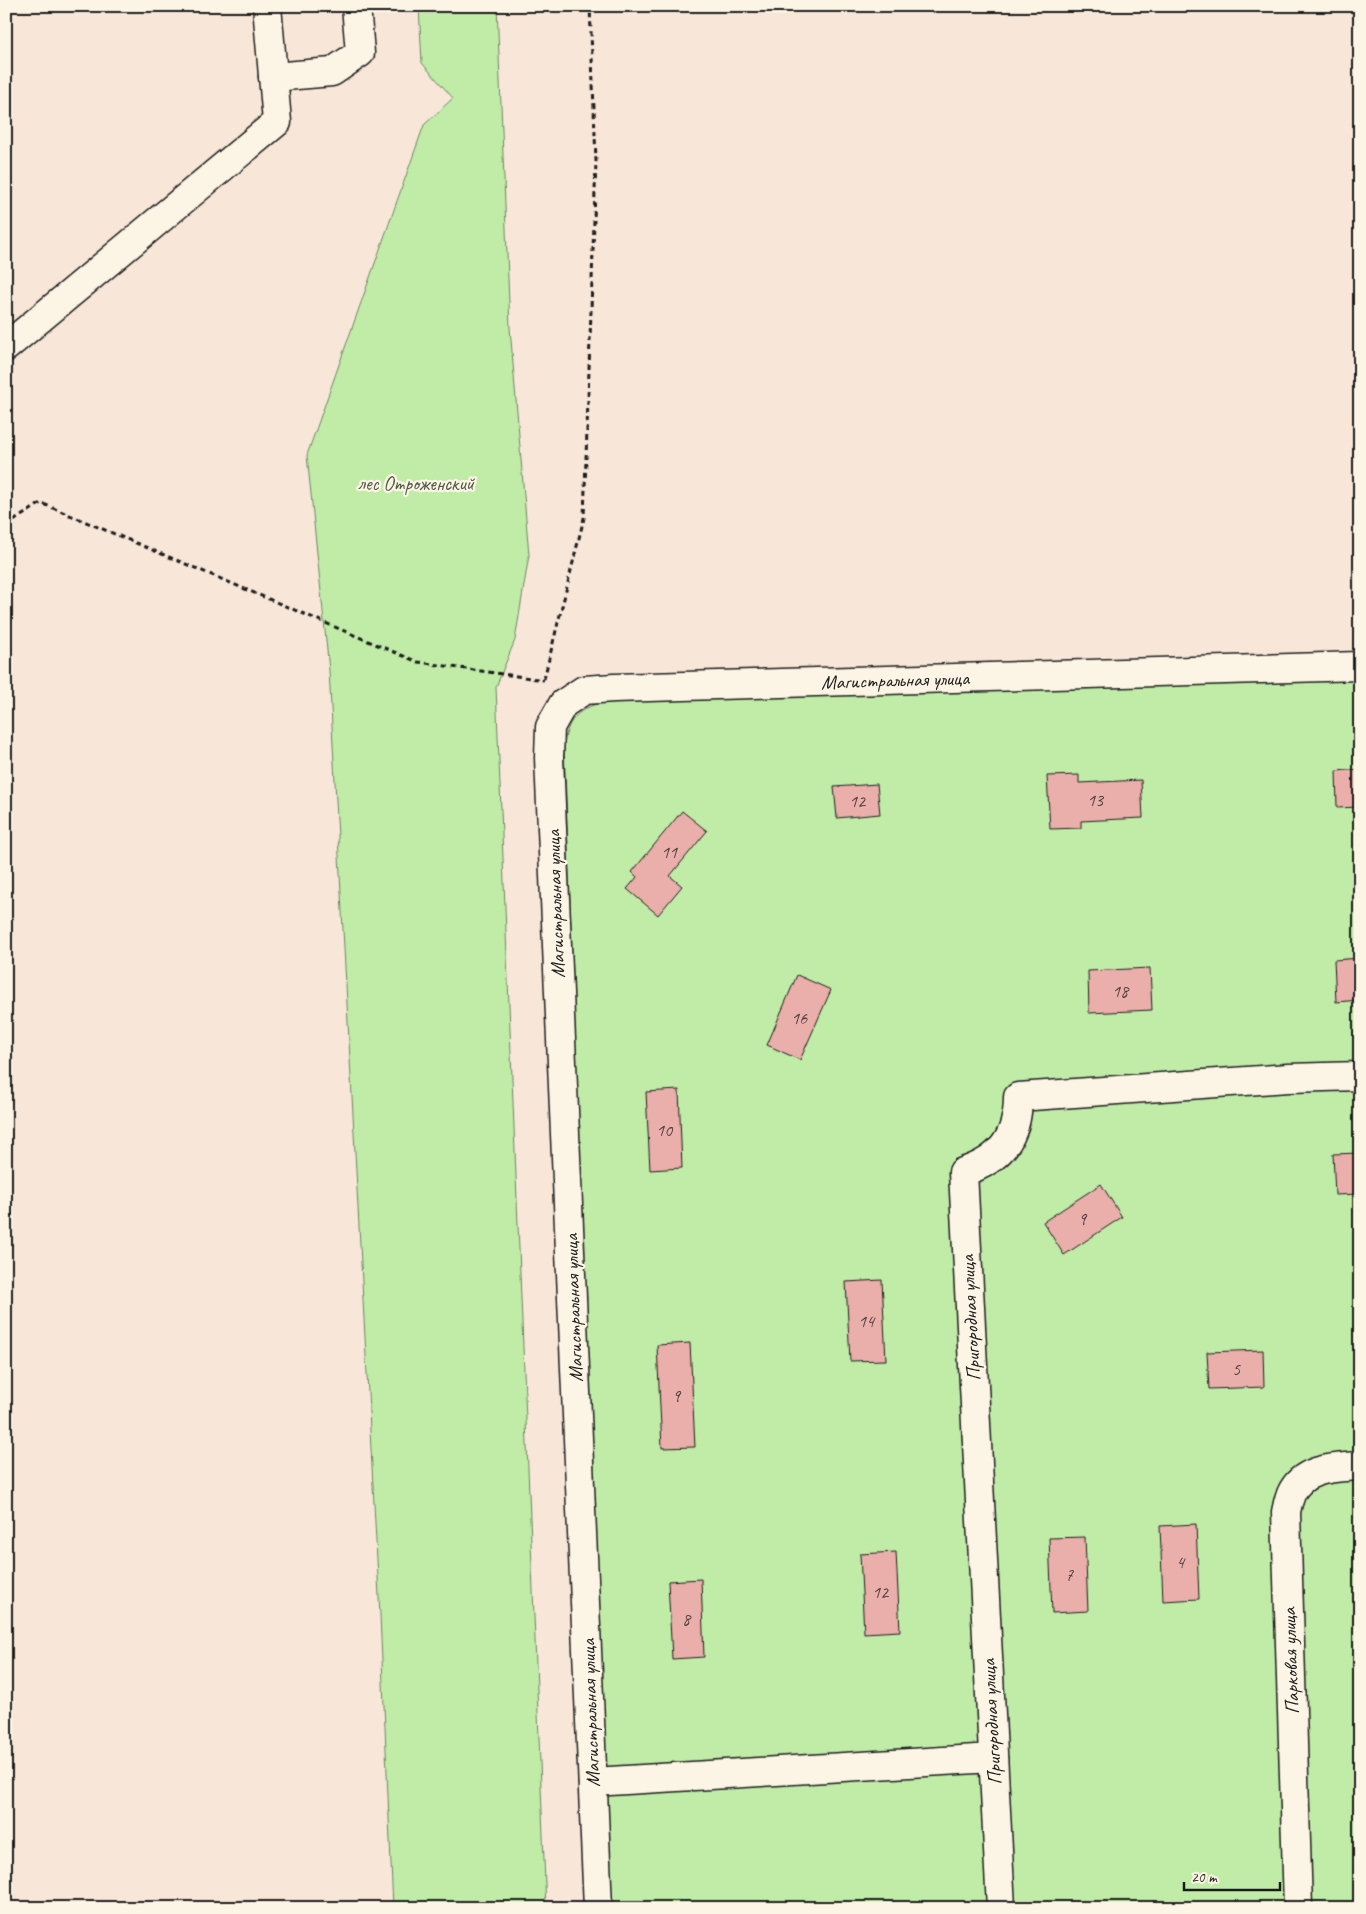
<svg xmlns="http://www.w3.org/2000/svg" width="1366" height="1914" viewBox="0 0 1366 1914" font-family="Caveat,sans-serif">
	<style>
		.green { fill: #c0eca8; stroke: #6e8462 }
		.building { fill: #eaafaa; stroke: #1c1c1c }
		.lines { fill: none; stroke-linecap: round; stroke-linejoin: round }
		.minor-casing { stroke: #1c1c1c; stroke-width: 31 }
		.path { stroke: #1c1c1c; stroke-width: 3; stroke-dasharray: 5 4; stroke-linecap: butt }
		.minor { stroke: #fcf5e5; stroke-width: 28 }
		.labels { text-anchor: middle; stroke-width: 4.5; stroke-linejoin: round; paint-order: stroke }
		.number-label { font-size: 18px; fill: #504140 }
		.park-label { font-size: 20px; fill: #4d5a46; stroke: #fcf5e5 }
		.street-label { font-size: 20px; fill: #1c1c1c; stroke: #fcf5e5 }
	</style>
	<rect width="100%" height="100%" fill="#f8e7d9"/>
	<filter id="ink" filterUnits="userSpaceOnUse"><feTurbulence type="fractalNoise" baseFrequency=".02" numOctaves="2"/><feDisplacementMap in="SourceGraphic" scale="10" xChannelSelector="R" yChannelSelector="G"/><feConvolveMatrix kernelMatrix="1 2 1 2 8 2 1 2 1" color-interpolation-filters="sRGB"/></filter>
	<g filter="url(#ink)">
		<!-- green -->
		<path class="green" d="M419 6H497L510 328 529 555 515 640 496 687 546 1908H393L380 1615 329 670 307 455 424 125 453 98 422 63Z
			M1360 677V1908H609L564 744C568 720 576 711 599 703Z"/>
		<!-- building -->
		<path class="building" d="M1360 769V807L1337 808 1336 771Z
			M1079 775V783L1141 780 1143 818 1081 821V828L1050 829 1047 776Z
			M877 784 880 814 837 818 834 787Z
			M682 811 707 831 670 876 682 886 658 915 627 889 637 877 632 872Z
			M1360 958V1000L1336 1002 1334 960Z
			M1150 968 1152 1010 1089 1013 1088 971Z
			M797 975 831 990 800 1060 767 1045Z
			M679 1090 682 1168 650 1170 646 1092Z
			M1360 1153V1194L1335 1195 1333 1154Z
			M1101 1184 1122 1217 1064 1255 1043 1222Z
			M882 1280 886 1360 850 1361 846 1282Z
			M690 1343 695 1447 662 1448 657 1345Z
			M1263 1350 1264 1387 1209 1389 1207 1352Z
			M1196 1524 1199 1599 1163 1601 1160 1526Z
			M1085 1537 1088 1611 1052 1613 1049 1538Z
			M896 1552 900 1631 864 1633 860 1554Z
			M701 1579 704 1657 672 1659 668 1581Z"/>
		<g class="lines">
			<!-- minor casing -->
			<g class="minor-casing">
				<g id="minor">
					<path d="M273 77 332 72 360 53 356 6"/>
					<path d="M6 347 277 122 267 6"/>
					<path d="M593 1782 993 1758"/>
					<path id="s1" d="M598 1908 549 758 550 727 563 704 584 690 614 688 1360 666"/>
					<path d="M1001 1908 963 1172C1001 1160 1018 1137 1018 1097L1288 1078 1360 1076"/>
					<path d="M1298 1908 1286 1512C1287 1506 1289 1499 1291 1494 1303 1467 1335 1468 1360 1466"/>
				</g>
			</g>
			<!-- path -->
			<path class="path" d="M6 526 41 503 418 662 544 680
				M544 679 584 518 596 161 590 6"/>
			<!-- minor -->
			<use href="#minor" class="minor"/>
		</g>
	</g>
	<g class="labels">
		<!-- number labels -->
		<g class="number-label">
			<text x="1095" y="806">13</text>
			<text x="857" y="807">12</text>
			<text x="669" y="858">11</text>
			<text x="1120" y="997">18</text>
			<text x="799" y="1024">16</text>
			<text x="664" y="1136">10</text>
			<text x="1082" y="1225">9</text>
			<text x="866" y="1327">14</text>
			<text x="1236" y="1375">5</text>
			<text x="676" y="1402">9</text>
			<text x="1180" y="1568">4</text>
			<text x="1069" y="1581">7</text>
			<text x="880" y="1598">12</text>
			<text x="686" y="1625">8</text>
		</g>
		<!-- park labels -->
		<g class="park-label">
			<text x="416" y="490">лес Отроженский</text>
		</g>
		<!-- street labels -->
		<g class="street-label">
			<text dy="7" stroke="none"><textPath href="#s1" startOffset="1545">Магистральная улица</textPath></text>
			<text transform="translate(555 904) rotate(-92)" y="7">Магистральная улица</text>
			<text transform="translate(573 1308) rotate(-92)" y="7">Магистральная улица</text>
			<text transform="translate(970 1318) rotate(-93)" y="7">Пригородная улица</text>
			<text transform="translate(1290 1661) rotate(-92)" y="7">Парковая улица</text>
			<text transform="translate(590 1713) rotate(-92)" y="7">Магистральная улица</text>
			<text transform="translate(991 1722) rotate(-93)" y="7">Пригородная улица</text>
		</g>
	</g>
	<!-- margin -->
	<rect width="1366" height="1914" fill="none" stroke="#fcf5e5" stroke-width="25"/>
	<rect x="12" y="12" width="1341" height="1889" fill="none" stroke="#1c1c1c" stroke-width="2" filter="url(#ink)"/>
	<!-- scale -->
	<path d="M1184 1882v8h96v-8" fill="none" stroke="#1c1c1c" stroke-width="2.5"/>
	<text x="1191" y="1882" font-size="15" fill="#1c1c1c" stroke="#fcf5e5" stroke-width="4" paint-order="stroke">20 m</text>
</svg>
